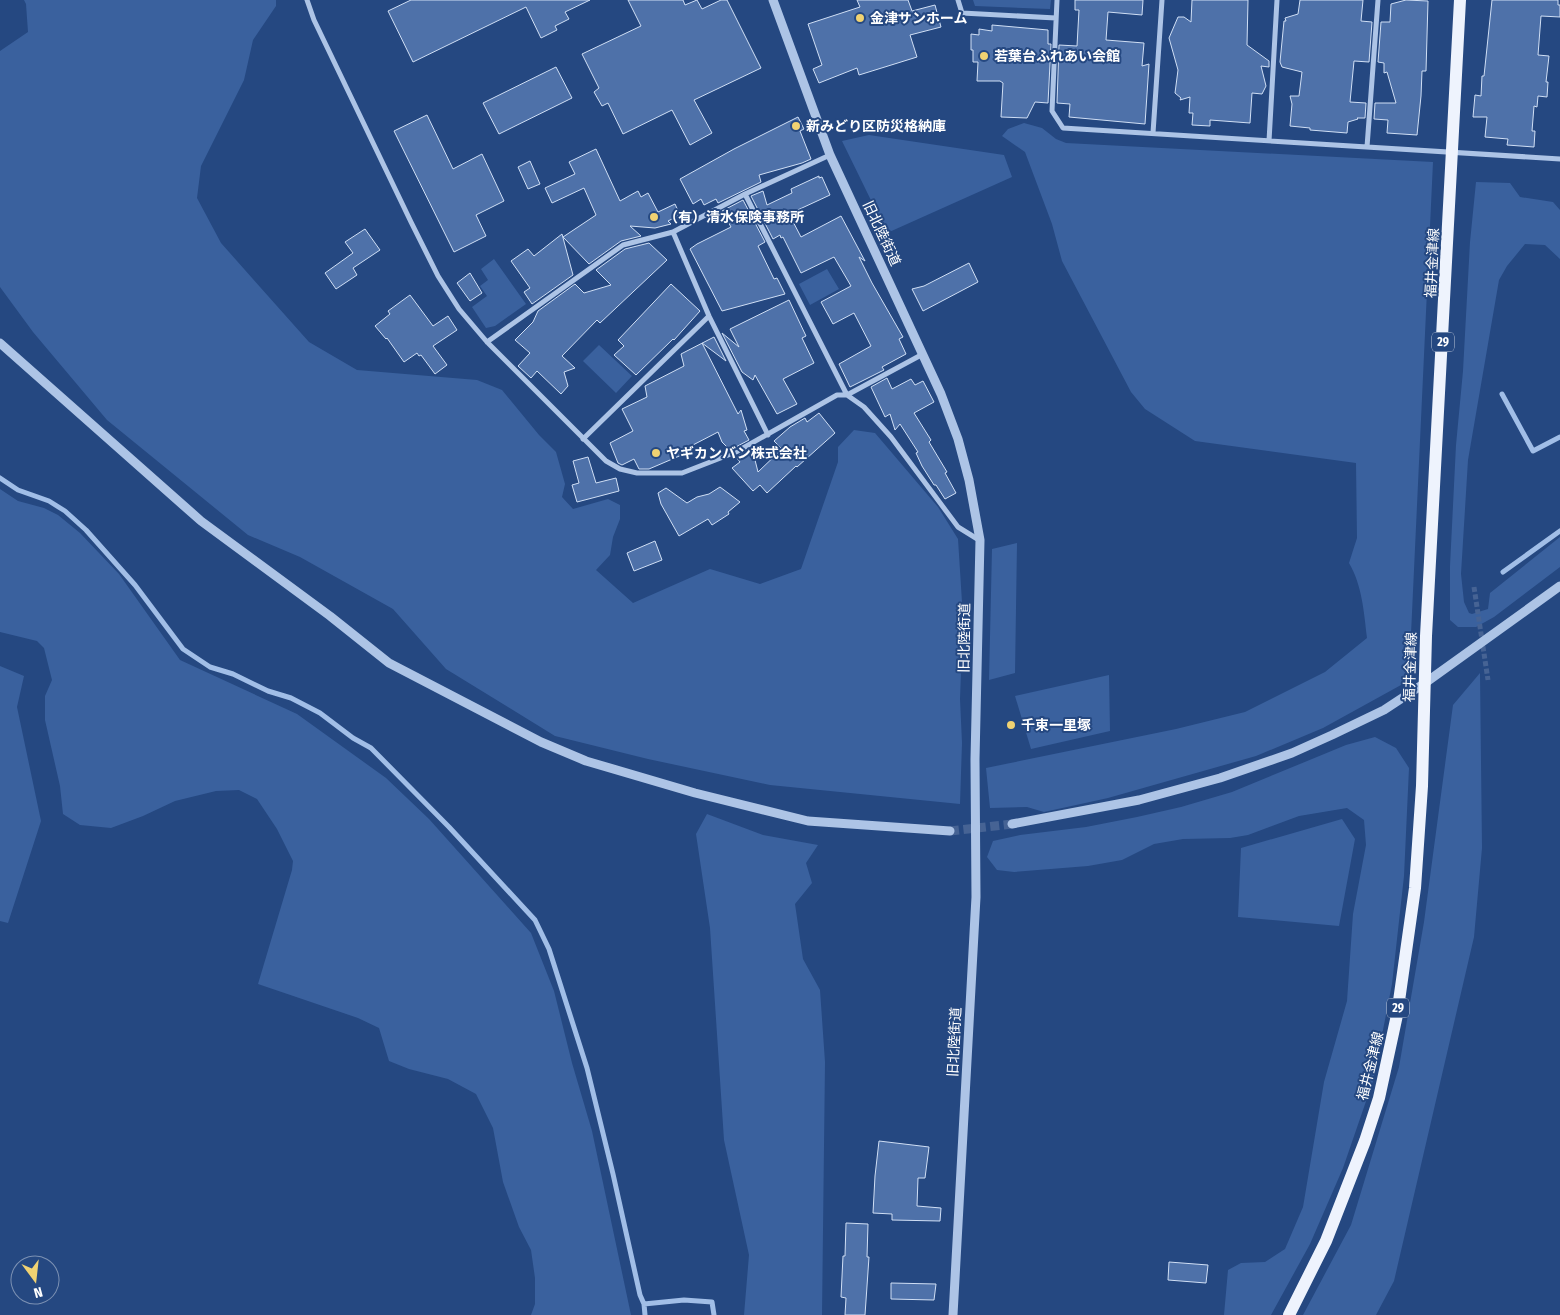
<svg xmlns="http://www.w3.org/2000/svg" width="1560" height="1315" viewBox="0 0 1560 1315" font-family="'Fira Sans Condensed','Noto Sans JP',sans-serif">
	<style>
		.green { fill: #3a619e }
		.lines { fill: none; stroke-linecap: round; stroke-linejoin: round }
		.stream { stroke: #a1bee7; stroke-width: 5 }
		.building { fill: #4e71a9; stroke: #d0dff5 }
		.minor-tunnel { stroke: #466394; stroke-width: 5; stroke-dasharray: 5 2.5; stroke-linecap: butt }
		.tertiary-tunnel { stroke: #466394; stroke-width: 9; stroke-dasharray: 9 4.5; stroke-linecap: butt }
		.minor { stroke: #adc4e6; stroke-width: 5 }
		.tertiary { stroke: #adc4e6; stroke-width: 9 }
		.primary { stroke: #eef3fd; stroke-width: 12 }
		.poi-dot { fill: #f0d272; stroke: #254881; stroke-width: 2 }
		.labels { text-anchor: middle; stroke-width: 4; stroke-linejoin: round; paint-order: stroke }
		.shield { fill: #254881; stroke: #bec8d9; stroke-width: 1 }
		.shield-label { font-size: 12px; font-weight: bold; fill: #fff }
		.poi-label { font-size: 14px; font-weight: bold; fill: #fff; stroke: #254881; text-anchor: start }
		.street-label { font-size: 14px; fill: #fff; stroke: #254881 }
	</style>
	<rect width="100%" height="100%" fill="#254881"/>
	<!-- green -->
	<path class="green" d="M24 0H276V6L253 40 244 80 201 166 197 198 221 243 309 342 357 370 477 380 502 390 539 435 556 452 565 484 562 497 573 509 608 499 620 505V519L613 537 610 555 596 570 633 603 710 569 760 584 801 569 838 462V447L854 430 875 433 938 507 958 539 963 618 960 699 962 743 960 804 770 785 648 759 555 736 446 669 393 609 300 557 248 535 107 420 33 332 0 287V51L28 32 26 4Z
		M973 0H1051L1050 9 975 6Z
		M1024 123 1042 128 1056 139 1066 143 1433 162 1409 677 1401 685 1323 728 1256 756 1108 798 1044 812 1027 807 990 808 986 768 1176 729 1245 712 1325 672 1367 638C1364 612 1362 585 1349 563L1357 538 1356 463 1195 441 1145 409 1131 392 1062 261 1052 224 1025 152 1002 136 1008 129Z
		M869 135 1004 155 1012 177 887 233 842 141Z
		M1476 182 1510 183 1520 197 1553 202 1560 210V259L1545 245 1525 244 1507 266 1499 280 1468 460 1461 574 1464 602 1469 613 1472 614 1488 609 1490 593 1560 537V567L1494 617 1476 627H1458L1450 620V566L1456 445 1463 371 1470 242Z
		M494 259 526 304 495 326 486 328 472 307 487 296 480 286 488 280 481 269Z
		M827 269 839 289 810 305 799 284Z
		M599 345 632 376 616 393 583 361Z
		M0 489 18 501 44 508 58 515 80 533 119 574 180 660 297 714 386 778 429 819 531 933 554 991 572 1063 592 1131 631 1315H531L535 1304V1278L531 1250 519 1227 503 1182 493 1128 476 1094 448 1079 409 1069 389 1061 379 1028 358 1018 258 984 292 870 293 861 277 829 257 799 239 790 216 791 175 801 143 816 111 828 80 825 63 814 60 786 45 720V696L52 680 44 648 37 641 0 632Z
		M1017 543 1015 673 989 680 992 549Z
		M0 666 24 676 17 707 41 821 8 923 0 921Z
		M1480 673 1482 848 1474 937 1394 1281 1376 1315H1303L1351 1225 1399 1067 1424 922 1453 705Z
		M1109 675 1110 731 1031 749 1015 696Z
		M1375 737 1396 748 1409 768 1404 876 1392 984 1373 1081 1343 1168 1310 1244 1271 1315H1224L1228 1270 1241 1263 1265 1262 1285 1249 1303 1207 1324 1082 1347 1001 1353 914 1366 845 1364 820 1347 808 1299 816 1248 835 1230 838 1183 839 1154 844 1122 860 1088 866 1014 872 997 870 987 857 993 841 1020 835 1086 827 1137 817 1181 807 1232 792 1346 745Z
		M707 814 763 835 818 845 806 863 812 883 795 904 803 959 820 990 825 1062 822 1315H744L749 1255 724 1140 710 928 696 834Z
		M1342 819 1355 839 1339 926 1238 917 1241 848Z"/>
	<g class="lines">
		<!-- stream -->
		<path class="stream" d="M1502 394 1533 451 1560 437
			M0 478 18 490 49 501 65 511 86 530 135 585 183 649 210 667 233 674 268 691 291 698 320 713 353 738 371 748 449 827 535 920 549 949 587 1068 613 1174 640 1295 644 1304 684 1300 712 1302 714 1315
			M1503 572 1560 531
			M644 1304 645 1315"/>
	</g>
	<!-- building -->
	<path class="building" d="M411 0H590L565 12 569 19 555 26 557 30 541 38 526 7 413 62 388 11Z
		M628 0H683L685 5 697 0 702 9 721 0H727L761 68 694 100 712 133 690 145 672 110 623 134 608 103 602 106 594 92 599 88 582 54 641 26Z
		M857 0H908L912 11 935 5 941 27 910 35 917 57 859 75 857 68 819 83 813 69 822 65 808 24 860 7Z
		M1075 0H1143L1142 15 1108 12 1106 40 1144 43 1142 66 1149 64 1145 124 1069 117 1070 104 1057 103 1059 45 1077 46 1079 10H1075Z
		M1192 0H1248L1247 45 1269 61V67L1261 66 1266 86 1262 94 1252 93 1250 123 1210 120V126L1192 125 1193 113H1189L1190 97 1180 100 1181 98 1175 93 1178 70 1169 38 1178 17H1184L1191 22Z
		M1300 0H1363L1361 21 1372 22 1369 62 1354 61 1350 102 1366 103 1365 118H1357L1358 119 1348 122 1347 133 1310 130V128L1290 126 1292 104 1290 96H1299L1302 72 1282 67 1280 62 1284 21H1286L1285 18 1298 14Z
		M1406 0 1428 1 1426 71H1422L1421 96 1417 135 1387 133 1388 120 1374 119 1375 103H1396L1387 72 1384 73V63L1378 62 1381 22H1390L1391 4Z
		M1492 0H1558V5H1560V17L1541 16 1538 55 1549 56 1546 82H1548L1547 97 1538 96 1537 107 1534 106 1532 131H1535L1534 147 1507 145 1508 139 1485 137 1487 117H1473L1475 95 1481 96 1482 76H1484Z
		M992 25 1048 30V44H1051L1048 103 1035 102 1027 118 1001 117 1003 83 1000 81H977L978 62H973V50H971V34L979 35V29L992 31Z
		M556 67 572 98 499 134 483 103Z
		M427 115 453 169 482 154 504 201 476 215 486 236 454 252 394 131Z
		M798 117 804 129 800 131 811 159 802 163 759 175 761 182 718 203 716 199 704 205 701 199 693 204 680 179 734 149Z
		M596 149 620 201 638 191 641 197 648 193 658 212 675 204 680 215 668 221 671 224 655 228 630 226 641 236 621 241 589 264 563 237 596 215 584 188 552 203 545 188 575 174 569 162Z
		M530 161 540 184 528 189 518 167Z
		M819 176V178L822 177 830 195 789 214 801 237 841 216 865 261 859 257 872 283 903 337 899 339 906 354 882 367 884 370 850 387 839 364 871 346 854 313 833 324 821 302 851 286 834 257 801 273 783 237 781 238 780 235 773 239 751 196 763 191 767 205 792 193 791 189Z
		M743 200 765 242 758 246 774 279 777 278 785 294 722 311 690 249 697 244 731 227 722 211Z
		M365 229 380 250 353 268 357 275 336 289 325 273 353 253 345 242Z
		M562 234 573 275 532 304 524 292 530 288 511 261 528 249 534 256Z
		M649 243 667 260 600 323 597 320 562 356 575 368 564 372 568 386 561 394 537 371 531 378 518 366 530 353 515 340 533 322 538 311 575 284 584 293 611 285 596 270 625 249Z
		M969 263 978 282 923 311 912 289 924 286Z
		M470 273 482 293 470 301 457 283Z
		M671 284 700 311 674 340 673 339 636 375 614 355 624 346 618 340Z
		M410 295 433 326 448 316 457 330 433 346 447 365 435 374 421 355 419 356 417 353 404 362 387 338 386 339 375 326 390 314 388 311Z
		M789 300 806 336 802 338 814 363 783 379 797 404 777 414 755 375 753 380 742 372 722 333 739 347 730 329Z
		M714 337 726 361 702 343 738 414 741 410 747 430 744 431 749 440 730 450 722 442 718 432 691 446V448L683 452 684 454 649 469H639L634 459 622 465 618 463 610 443 633 431 622 409 647 397 645 386 684 366 681 354Z
		M887 378 892 389 911 379 915 385 923 381 934 402 914 413 931 440 929 442 947 472 945 473 956 493 945 499 936 485H934L922 466 916 453 918 452 900 424 895 430 890 414 885 417 871 387Z
		M819 413 835 433 797 467 796 466 767 493 760 485 753 491 732 468 740 462 736 457 752 448 758 472 782 449 774 441 790 427 805 418 807 422Z
		M588 457 596 483 616 478 619 491 577 502 572 485 579 483 573 461Z
		M720 487 740 502 728 512 729 514 712 525 708 519 679 536 661 504 658 493 666 488 687 503 697 497 709 494Z
		M655 541 662 560 634 571 627 553Z
		M879 1141 929 1147 925 1178H918L917 1206 941 1208 940 1221 892 1220V1214L873 1213 875 1176Z
		M846 1223 868 1224 867 1257H869L865 1315H845L846 1298 841 1297 843 1256H845Z
		M1169 1262 1208 1265 1206 1283 1168 1280Z
		M891 1283 936 1284 934 1300 891 1299Z"/>
	<g class="lines">
		<!-- minor-tunnel -->
		<path class="minor-tunnel" d="M1474 587 1488 680"/>
		<!-- tertiary-tunnel -->
		<path class="tertiary-tunnel" d="M950 831 1012 824"/>
		<!-- minor -->
		<path class="minor" d="M307 0 314 20 411 222 438 276 459 309 487 342 606 461 620 469 637 473H682L736 452 837 395H847L864 407 891 437 958 527 979 540
			M958 0 962 13 1056 18
			M1057 0 1052 111 1063 128 1560 159
			M1153 133 1162 0
			M1269 141 1277 0
			M1367 147 1378 0
			M745 194 847 395 923 354
			M673 232 709 316 768 435
			M487 342 623 245 673 232 745 194 830 155
			M583 439 709 316"/>
		<!-- tertiary -->
		<path class="tertiary" d="M773 0 830 155 941 394 958 439 969 480 980 540 975 759 976 897 953 1315
			M0 343 201 521 330 616 389 663 541 742 586 761 695 793 808 821 950 831
			M1012 824 1139 800 1220 778 1292 753 1332 735 1384 710 1425 683 1560 586"/>
		<!-- primary -->
		<path class="primary" d="M1289 1315 1326 1241 1365 1141 1379 1098 1397 1015 1415 888 1422 786 1426 636 1460 0"/>
	</g>
	<!-- markers -->
	<g class="poi-dot">
		<circle cx="860" cy="18" r="5"/>
		<circle cx="984" cy="56" r="5"/>
		<circle cx="796" cy="126" r="5"/>
		<circle cx="654" cy="217" r="5"/>
		<circle cx="656" cy="453" r="5"/>
		<circle cx="1011" cy="725" r="5"/>
	</g>
	<g class="labels">
		<!-- shield labels -->
		<g class="shield">
			<rect x="1432" y="332.5" width="22" height="19" rx="4"/>
			<rect x="1387" y="998.5" width="22" height="19" rx="4"/>
		</g>
		<g class="shield-label">
			<text x="1443" y="346">29</text>
			<text x="1398" y="1012">29</text>
		</g>
		<!-- poi labels -->
		<g class="poi-label">
			<text x="870" y="23">金津サンホーム</text>
			<text x="994" y="61">若葉台ふれあい会館</text>
			<text x="806" y="131">新みどり区防災格納庫</text>
			<text x="664" y="222">（有）清水保険事務所</text>
			<text x="666" y="458">ヤギカンバン株式会社</text>
			<text x="1021" y="730">千束一里塚</text>
		</g>
		<!-- street labels -->
		<g class="street-label">
			<text transform="translate(882 233) rotate(65)" y="5">旧北陸街道</text>
			<text transform="translate(1432 263) rotate(-87)" y="5">福井金津線</text>
			<text transform="translate(964 638) rotate(-89)" y="5">旧北陸街道</text>
			<text transform="translate(1410 667) rotate(-88)" y="5">福井金津線</text>
			<text transform="translate(954 1042) rotate(-87)" y="5">旧北陸街道</text>
			<text transform="translate(1370 1066) rotate(-76)" y="5">福井金津線</text>
		</g>
	</g>
	<!-- north arrow -->
	<g transform="translate(35 1280) rotate(165)"><circle r="24" fill="#254881" stroke="#7c91b3"/>
	<path d="M0-4L9 19L0 12L-9 19Z" fill="#f0d272"/>
	<text y="-8" font-size="14" font-weight="bold" text-anchor="middle" fill="#ffffff">N</text>
	</g>
</svg>
